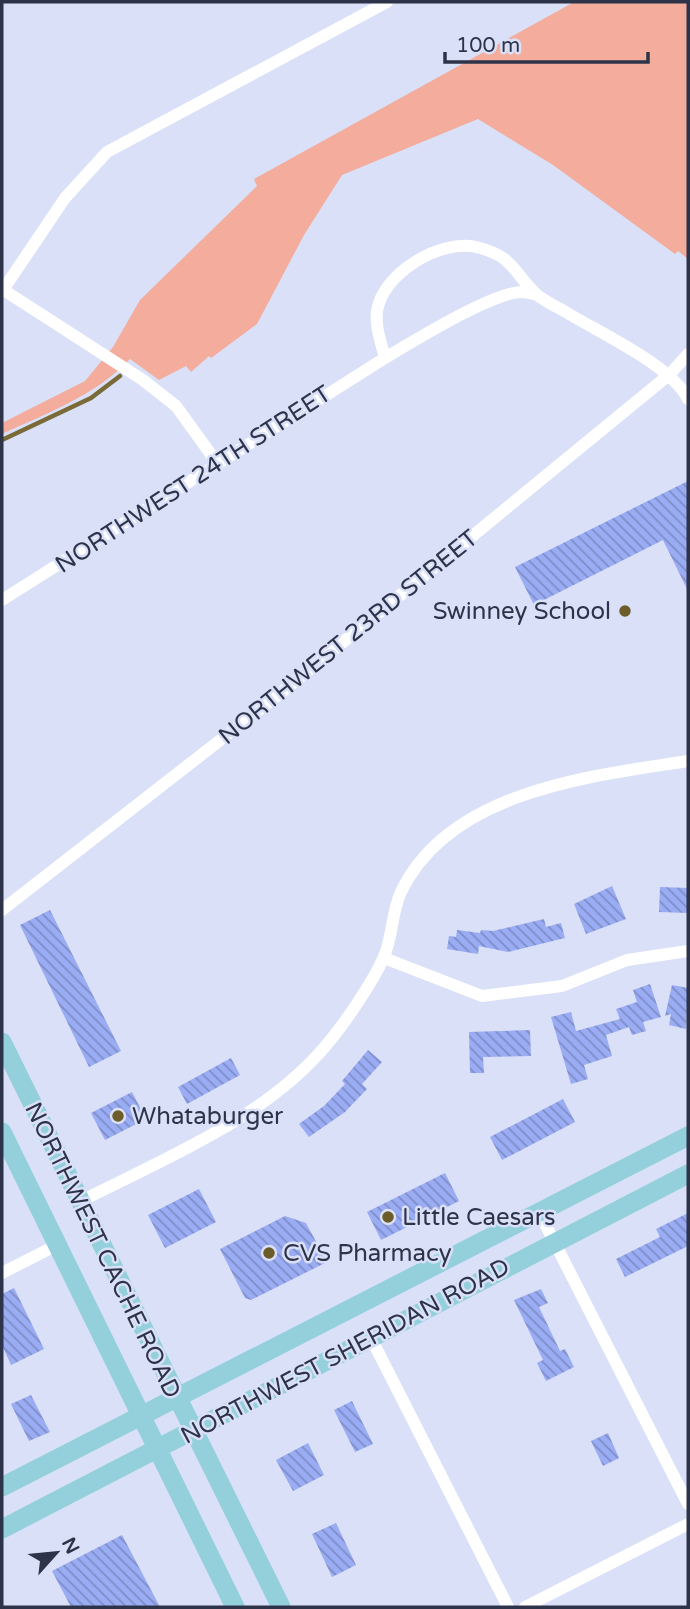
<svg xmlns="http://www.w3.org/2000/svg" width="690" height="1609" viewBox="0 0 690 1609" font-family="'Varela Round',sans-serif">
	<style>
		.park { fill: #f4ac9c }
		.lines { fill: none; stroke-linecap: round; stroke-linejoin: round }
		.stream { stroke: #796a37; stroke-width: 4.5 }
		.building { fill: url(#building-back-hatch) }
		.street { stroke: #fff; stroke-width: 12 }
		.primary { stroke: #94d0dc; stroke-width: 19 }
		.poi-dot { fill: #6c5c2a; stroke: #d9e0f7; stroke-width: 2.5 }
		.labels { text-anchor: middle; stroke-width: 5; stroke-linejoin: round; paint-order: stroke }
		.street-label { font-size: 24px; fill: #2d3349; stroke: #d9e0f7 }
		.poi-label { font-size: 24px; fill: #2d3349; stroke: #d9e0f7; text-anchor: start }
	</style>
	<defs>
		<pattern id="building-back-hatch" width="6" height="6" patternUnits="userSpaceOnUse" patternTransform="scale(1.75)"><rect width="6" height="6" fill="#9aacf3"/><path d="M-1 5l2 2M0 0l6 6M5-1l2 2" fill="none" stroke="#7e8dc7"/></pattern>
	</defs>
	<rect width="100%" height="100%" fill="#d9e0f7"/>
	<!-- park -->
	<path class="park" d="M574 2H688V259L678 251 675 254 553 165 478 119 342 175 304 235 257 324 211 358 209 356 191 372 186 366 159 380 130 359C95 396 47 413 2 434V423L85 381 113 347 140 300 257 186 254 179Z"/>
	<g class="lines">
		<!-- stream -->
		<path class="stream" d="M2 440 91 398 120 376"/>
	</g>
	<!-- building -->
	<path class="building" d="M688 481V591L663 540 534 605 515 567Z
		M612 886 626 919 586 934 574 904Z
		M660 887 688 888V913L659 912Z
		M50 910 121 1051 89 1067 20 925Z
		M544 919 546 927 561 923 565 938 508 952 479 946 478 954 447 949 449 936 456 937 457 930 480 933 481 930 493 931Z
		M650 984 661 1017 643 1022 646 1031 632 1035 629 1027 606 1035 612 1056 584 1065 588 1079 571 1084 551 1017 571 1012 576 1031 620 1019 616 1009 637 1002 633 990Z
		M672 985 688 988 686 1029 669 1025 671 1014 665 1016Z
		M530 1030 531 1056 483 1057 484 1073H470L469 1032Z
		M368 1050 382 1062 362 1084 367 1089 345 1112 309 1137 299 1124 324 1106 345 1084 342 1081Z
		M231 1058 240 1075 187 1104 178 1087Z
		M132 1092 146 1119 105 1140 91 1113Z
		M563 1099 575 1122 502 1160 490 1137Z
		M445 1173 459 1201 381 1240 367 1212Z
		M199 1189 216 1222 165 1248 148 1215Z
		M688 1213V1246L625 1277 616 1259 660 1237 656 1229Z
		M285 1216 306 1223 327 1262 251 1300 245 1298 220 1249Z
		M14 1288 44 1349 11 1365 2 1345V1294Z
		M541 1289 548 1303 539 1307 560 1351 565 1349 574 1367 546 1381 537 1363 543 1360 514 1300Z
		M31 1395 50 1432 29 1441 11 1404Z
		M352 1401 373 1444 355 1452 334 1410Z
		M608 1433 619 1458 603 1466 591 1441Z
		M308 1443 324 1475 293 1491 276 1460Z
		M336 1523 356 1565 332 1577 312 1534Z
		M122 1535 160 1607H71L52 1571Z"/>
	<g class="lines">
		<!-- street -->
		<path class="street" d="M2 289 143 380 176 406 218 464
			M3 290 65 198 107 152 387 2
			M385 358C381 342 375 327 377 311 383 273 440 239 476 247 514 256 512 271 536 294 544 301 555 306 564 311 598 332 671 365 688 399
			M2 600 385 358C414 341 491 293 521 292 526 292 533 294 537 295
			M2 910 282 692 670 374 688 354
			M384 958 482 996 562 986 627 960 688 951
			M79 1202C163 1159 267 1118 328 1043 345 1023 372 983 383 959 393 938 391 913 401 892 449 791 590 776 688 761
			M539 1212 688 1504
			M2 1273 55 1246
			M372 1340 508 1607
			M525 1607 688 1524"/>
		<!-- primary -->
		<path class="primary" d="M2 1042 281 1607
			M2 1132 235 1607
			M2 1487 688 1136
			M2 1529 688 1174"/>
	</g>
	<!-- markers -->
	<g class="poi-dot">
		<circle cx="625" cy="611" r="7"/>
		<circle cx="118" cy="1116" r="7"/>
		<circle cx="388" cy="1217" r="7"/>
		<circle cx="269" cy="1253" r="7"/>
	</g>
	<g class="labels">
		<!-- street labels -->
		<g class="street-label">
			<text transform="translate(193 479) rotate(-33)" y="8">NORTHWEST 24TH STREET</text>
			<text transform="translate(348 637) rotate(-39)" y="8">NORTHWEST 23RD STREET</text>
			<text transform="translate(103 1250) rotate(64)" y="8">NORTHWEST CACHE ROAD</text>
			<text transform="translate(345 1351) rotate(-28)" y="8">NORTHWEST SHERIDAN ROAD</text>
		</g>
		<!-- poi labels -->
		<g class="poi-label">
			<text x="611" y="619" text-anchor="end">Swinney School</text>
			<text x="132" y="1124">Whataburger</text>
			<text x="402" y="1225">Little Caesars</text>
			<text x="283" y="1261">CVS Pharmacy</text>
		</g>
	</g>
	<!-- border -->
	<rect width="690" height="1609" fill="none" stroke="#2d3349" stroke-width="7"/>
	<!-- north arrow -->
	<g transform="translate(56 1553) rotate(63)" stroke="#d9e0f7" stroke-width="5" paint-order="stroke">
	<path d="M0-5L12 26L0 18L-12 26Z" fill="#2d3349"/>
	<text y="-10" font-size="19" font-weight="bold" text-anchor="middle" fill="#2d3349">N</text>
	</g>
	<!-- scale -->
	<path d="M445 52v10h203v-10" fill="none" stroke="#2d3349" stroke-width="3.5"/>
	<text x="456" y="52" font-size="21" fill="#2d3349" stroke="#d9e0f7" stroke-width="5" paint-order="stroke">100 m</text>
</svg>
